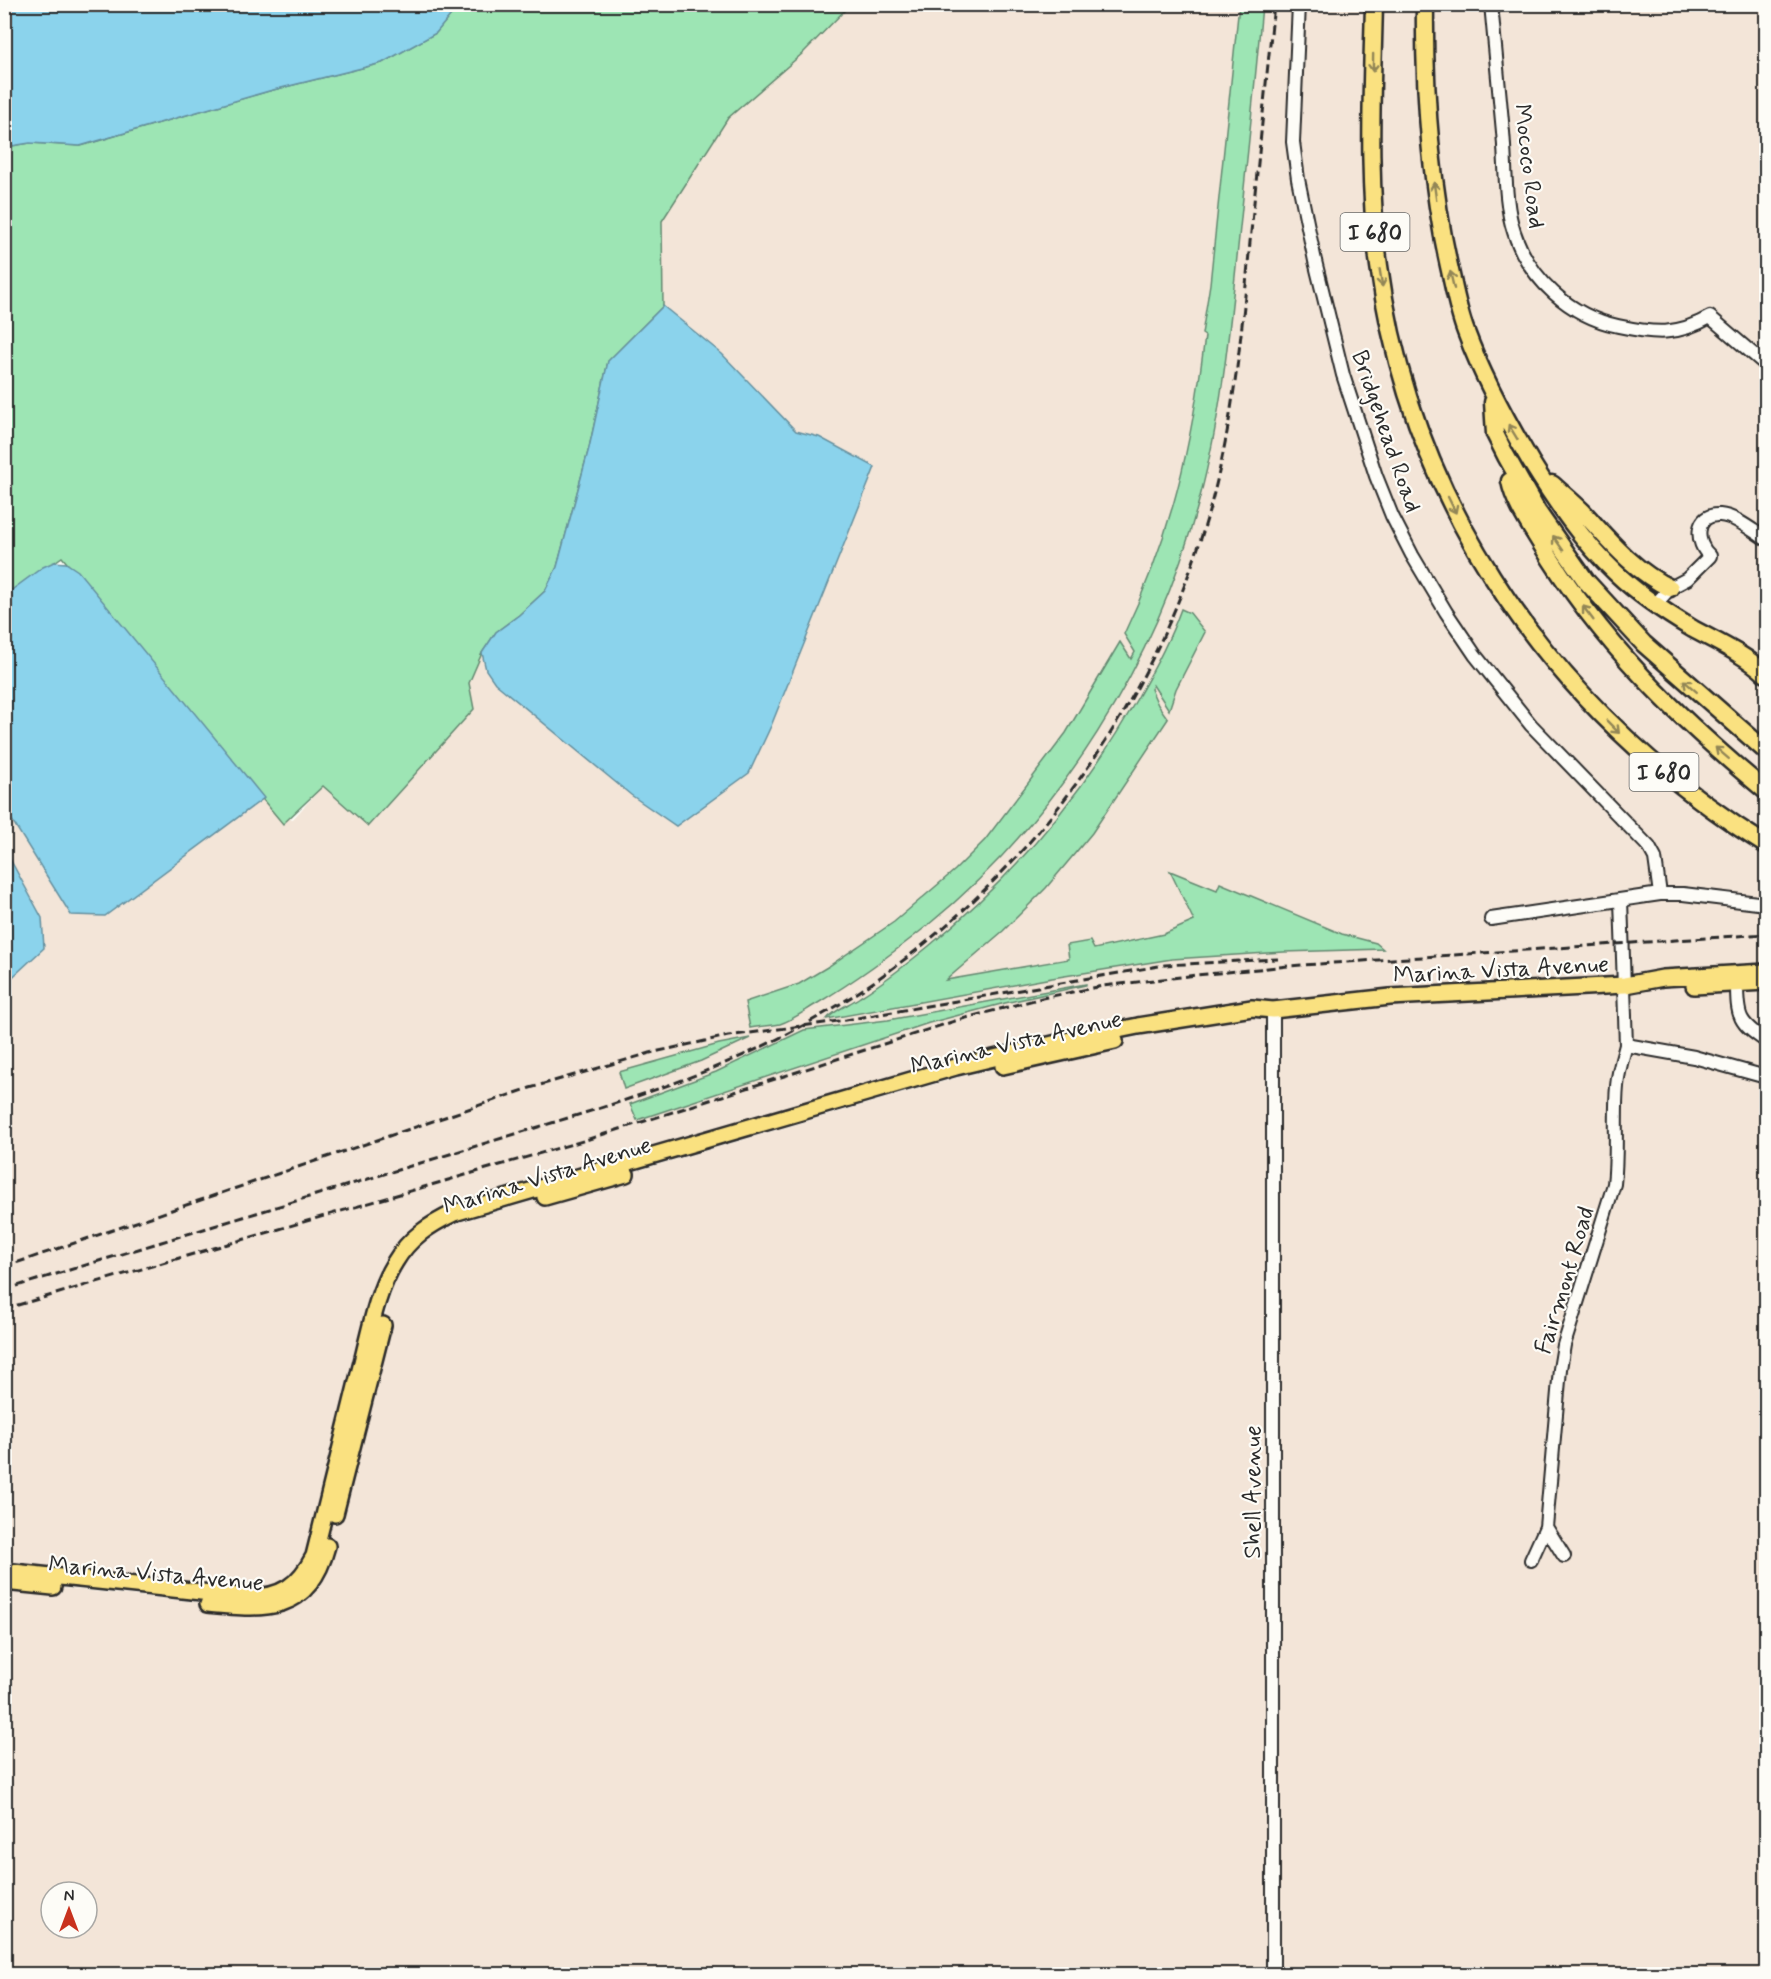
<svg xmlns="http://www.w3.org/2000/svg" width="1771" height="1979" viewBox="0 0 1771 1979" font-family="Mynerve,sans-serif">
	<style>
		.built { fill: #f3e5d8; fill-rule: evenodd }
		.green { fill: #9de5b4; stroke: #648870; stroke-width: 1.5 }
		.water { fill: #8bd3ec; stroke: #65909f; stroke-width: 1.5 }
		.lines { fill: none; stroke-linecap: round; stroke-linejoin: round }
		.minor-casing { stroke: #2b2b2b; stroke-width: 16 }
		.major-casing { stroke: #2b2b2b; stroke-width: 20 }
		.highway-casing { stroke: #2b2b2b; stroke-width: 21 }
		.minor { stroke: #fdfcf7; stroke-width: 12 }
		.major { stroke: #fae180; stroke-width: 15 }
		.highway { stroke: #fae180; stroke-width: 16 }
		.rail { stroke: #2b2b2b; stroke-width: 3; stroke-dasharray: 9 4.5; stroke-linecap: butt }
		.oneway { stroke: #928656 }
		.labels { text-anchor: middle; stroke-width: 4.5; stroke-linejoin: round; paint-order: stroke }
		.shield { fill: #fdfcf7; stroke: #6a6a68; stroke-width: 1.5 }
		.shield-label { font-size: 22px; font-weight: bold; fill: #2b2b2b }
		.street-label { font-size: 24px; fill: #2b2b2b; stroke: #fdfcf7 }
	</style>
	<rect width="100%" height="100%" fill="#fdfcf7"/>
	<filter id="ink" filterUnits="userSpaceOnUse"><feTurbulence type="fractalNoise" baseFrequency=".0167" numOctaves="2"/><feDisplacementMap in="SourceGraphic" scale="12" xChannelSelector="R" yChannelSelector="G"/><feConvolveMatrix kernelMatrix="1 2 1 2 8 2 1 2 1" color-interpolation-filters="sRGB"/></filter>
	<g filter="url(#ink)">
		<!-- built -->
		<path class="built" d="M850 5H1766V972L1663 978 1628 985 1660 988 1766 982V1974H5V1582L254 1608 274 1605 298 1594 309 1584 321 1565 389 1300 395 1281 404 1265 414 1250 427 1240 442 1229 460 1222 959 1077 1149 1034 1241 1018 1253 1017 1272 1010 1257 1008 1213 1013 1074 1039 999 1056 905 1081 453 1213 436 1222 418 1234 404 1248 385 1280 367 1345 314 1556 308 1568 293 1586 262 1598 248 1597 5 1571 4 595 43 567 54 562 66 563 78 571 264 798 292 820 323 786 369 823 431 753 474 709 469 683 482 653 496 632 519 615 545 591 557 567 589 448 608 361 663 306 662 221 728 118 803 53ZM51 1892H87V1928H51Z"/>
		<!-- green -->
		<path class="green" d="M459 5H850L803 53 728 118 662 221 663 306 608 361 589 448 557 567 545 591 519 615 496 632 482 653 469 683 474 709 368 826 323 786 283 824 62 557 5 597V147L30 143 81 146 269 91 382 63 436 33Z
			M1239 5H1262C1256 76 1248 147 1241 218 1231 312 1224 406 1200 497 1157 662 1060 817 928 925 892 954 856 980 818 1003 806 1010 793 1020 780 1024 770 1026 760 1026 750 1028L745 1002 799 984 829 966 894 922 955 870 985 840 1066 733 1120 642 1131 659 1135 652 1124 634C1172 534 1192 445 1205 336L1202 334 1210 284Z
			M1181 609 1190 613 1205 632 1176 689 1169 710 1153 685 1151 689 1158 705 1168 719 1092 833 1046 888 1003 931 946 980 1069 959 1067 945 1090 941 1094 949 1164 934 1194 921 1170 871 1217 890 1220 883 1342 934 1376 943 1383 949 1284 952 1172 959 1052 978 827 1019C833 1011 850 1004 860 997 884 982 907 964 929 946 1014 876 1086 791 1139 695 1155 668 1170 639 1181 609Z
			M1086 984V985L1005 1003 929 1023 637 1120 630 1104 716 1072 804 1030 888 1020Z
			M750 1038 701 1061 624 1089 619 1072 719 1044Z"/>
		<!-- water -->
		<path class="water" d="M5 4H459V5L436 33 382 63 269 91 80 146 30 143 5 147Z
			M663 306 722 354 796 431 819 437 875 467 771 726 749 773 676 826 631 795 495 683 486 670 482 653 496 632 519 615 545 591 557 567 589 448 608 361Z
			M54 562 66 563 78 571 264 798 105 916 71 915 5 809V595L43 567Z
			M4 848 42 918 44 948 5 984Z"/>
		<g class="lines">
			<!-- minor casing -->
			<g class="minor-casing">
				<path id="minor" d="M1299 4 1293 142 1298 179 1315 261 1343 375 1376 476 1392 516 1412 555 1446 612 1475 655 1531 725 1649 847 1655 858 1660 894
					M1491 4C1495 47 1499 90 1503 132 1506 163 1504 203 1514 232 1529 279 1570 316 1618 326 1655 334 1677 336 1710 317L1766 365
					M1655 605 1670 588 1687 579 1710 556C1695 544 1694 513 1720 515 1735 516 1753 531 1766 539
					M1491 919 1660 894H1683L1766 904
					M1737 984C1737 1017 1739 1023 1766 1041
					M1626 1045 1694 1057 1766 1077
					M1546 1527 1564 1556
					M1531 1560 1546 1527 1560 1369 1564 1345 1614 1184C1618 1151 1614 1118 1617 1086 1618 1072 1622 1059 1626 1045L1621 900
					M1273 1974V1010"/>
			</g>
			<!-- major casing -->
			<g class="major-casing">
				<path id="major" d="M1694 986 1766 982
					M1003 1066 1115 1041
					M545 1197 626 1174
					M335 1514 383 1325
					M4 1571 248 1597C281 1598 299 1585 314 1556 329 1494 345 1432 360 1370 369 1336 376 1292 395 1262 409 1238 429 1225 454 1213L956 1067 1074 1039 1138 1026 1252 1008 1273 1010 1390 997 1625 985 1663 978 1766 972
					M4 1582 53 1587
					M208 1604C266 1610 309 1614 327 1546"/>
			</g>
			<!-- highway casing -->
			<g class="highway-casing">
				<path id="highway" d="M1374 4C1372 92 1367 179 1379 266 1412 512 1558 715 1766 845
					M1425 4C1424 93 1430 180 1449 266 1454 288 1458 311 1466 332 1483 378 1506 420 1531 462 1556 502 1582 541 1616 573 1639 595 1666 613 1693 629 1719 643 1744 654 1766 674
					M1493 402 1495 434 1506 456 1537 511 1586 581 1644 644 1766 751
					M1510 481C1514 502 1529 524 1540 542 1600 642 1678 718 1766 791
					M1552 484C1562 493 1573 502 1583 512 1609 540 1634 571 1670 588"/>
			</g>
			<!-- minor -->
			<use href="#minor" class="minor"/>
			<!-- major -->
			<use href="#major" class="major"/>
			<!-- highway -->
			<use href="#highway" class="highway"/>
			<!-- rail -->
			<path class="rail" d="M4 1267 530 1088 650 1053 728 1036 846 1020 1165 965 1278 959
				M4 1290 604 1107C669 1086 733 1063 793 1031 1006 918 1166 707 1219 472 1236 396 1243 319 1250 242 1258 163 1266 84 1274 4
				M4 1309 586 1140 958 1020 1042 998 1103 986 1197 975 1288 966 1766 934"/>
		</g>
		<!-- one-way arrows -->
		<defs><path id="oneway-shaft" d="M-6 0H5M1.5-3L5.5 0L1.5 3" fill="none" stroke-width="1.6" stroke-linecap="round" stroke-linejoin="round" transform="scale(1.5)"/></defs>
		<g class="oneway">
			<use href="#oneway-shaft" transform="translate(1373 63) rotate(91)"/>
			<use href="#oneway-shaft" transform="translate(1435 191) rotate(-98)"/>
			<use href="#oneway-shaft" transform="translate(1381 278) rotate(81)"/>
			<use href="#oneway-shaft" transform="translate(1452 280) rotate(-103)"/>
			<use href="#oneway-shaft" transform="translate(1513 432) rotate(-121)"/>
			<use href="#oneway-shaft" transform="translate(1452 505) rotate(64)"/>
			<use href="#oneway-shaft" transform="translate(1558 543) rotate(-125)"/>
			<use href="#oneway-shaft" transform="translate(1588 613) rotate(-127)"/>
			<use href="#oneway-shaft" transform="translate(1690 686) rotate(-139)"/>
			<use href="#oneway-shaft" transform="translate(1613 727) rotate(45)"/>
			<use href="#oneway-shaft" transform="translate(1722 753) rotate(-139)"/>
		</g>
	</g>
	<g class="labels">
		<!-- shield labels -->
		<g class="shield">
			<rect x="1340.5" y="213" width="69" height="38" rx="4.5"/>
			<rect x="1629.5" y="753" width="69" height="38" rx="4.5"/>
		</g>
		<g class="shield-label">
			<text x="1375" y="240">I 680</text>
			<text x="1664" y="780">I 680</text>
		</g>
		<!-- street labels -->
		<g class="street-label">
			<text transform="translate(1530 166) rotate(83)" y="8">Mococo Road</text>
			<text transform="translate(1387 431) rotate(71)" y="8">Bridgehead Road</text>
			<text transform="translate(1501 969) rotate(-3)" y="8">Marina Vista Avenue</text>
			<text transform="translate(1016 1042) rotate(-13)" y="8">Marina Vista Avenue</text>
			<text transform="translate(547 1175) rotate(-17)" y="8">Marina Vista Avenue</text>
			<text transform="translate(1564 1280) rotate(-73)" y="8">Fairmont Road</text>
			<text transform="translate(1252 1492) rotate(-90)" y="8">Shell Avenue</text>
			<text transform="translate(156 1573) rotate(5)" y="8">Marina Vista Avenue</text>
		</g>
	</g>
	<!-- margin -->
	<rect width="1771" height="1979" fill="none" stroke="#fdfcf7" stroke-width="24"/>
	<rect x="12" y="12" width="1747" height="1955" fill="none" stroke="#2b2b2b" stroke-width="2" filter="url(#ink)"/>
	<!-- north arrow -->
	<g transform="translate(69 1910)"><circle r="28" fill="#fdfcf7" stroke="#a9a8a5" stroke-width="1.5"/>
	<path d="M0-4.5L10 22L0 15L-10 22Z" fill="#c8321e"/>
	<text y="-9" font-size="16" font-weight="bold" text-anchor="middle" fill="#2b2b2b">N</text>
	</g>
</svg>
